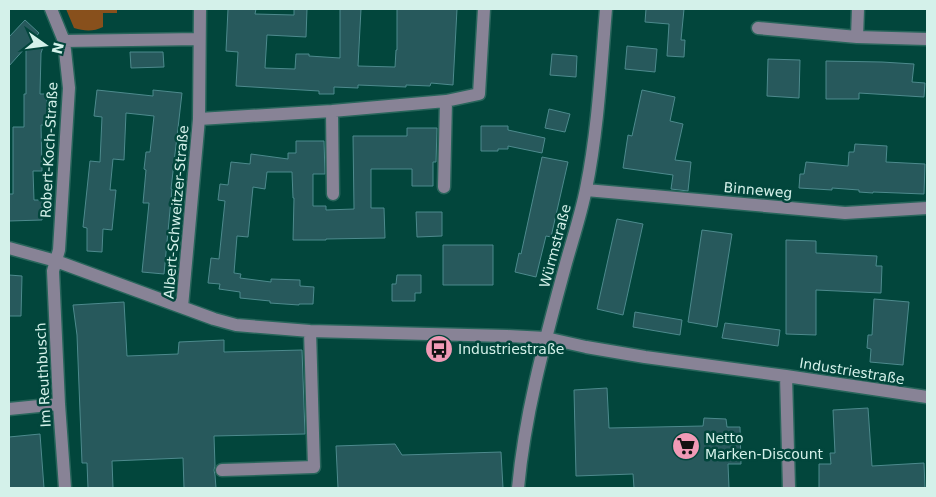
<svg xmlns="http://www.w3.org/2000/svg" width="936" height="497" viewBox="0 0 936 497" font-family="'DejaVu Sans',sans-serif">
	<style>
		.green { fill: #88501c }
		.building { fill: #27595c; stroke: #4d8a8d }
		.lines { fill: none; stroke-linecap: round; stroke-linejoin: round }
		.minor-casing { stroke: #28655b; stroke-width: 15 }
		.minor { stroke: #888396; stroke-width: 12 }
		.labels { text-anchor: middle; stroke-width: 5; stroke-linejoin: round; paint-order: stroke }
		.street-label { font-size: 14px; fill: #d4f1ea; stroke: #02463c }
		.poi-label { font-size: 14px; fill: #d4f1ea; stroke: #02463c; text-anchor: start }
	</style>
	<rect width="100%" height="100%" fill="#02463c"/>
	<!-- green -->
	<path class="green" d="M66 9H117V13H103V27C93 32 84 31 74 28Z"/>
	<!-- building -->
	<path class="building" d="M228 9H256L255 14 294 15V9H307L306 37 267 35 265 68 295 69 296 54H309V56L340 58V9H361L358 66 395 67 396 50H397V9H457L453 85 431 83 430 86 406 85V87L358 85V88L334 87V94H319V91L236 86 238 52 226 51Z
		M646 9H684L681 40H685L684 57 667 56 669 24 645 22Z
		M25 20 39 33 33 40 43 47 41 53 40 94H47V125H41L42 171H33L34 200H42V220L9 221V194H13V127H24V94H26V47L9 66V37Z
		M627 46 657 49 655 72 625 69Z
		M130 52H163L164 67 131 68Z
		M552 54 577 56 576 77 550 75Z
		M768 59 800 60 799 98 767 96Z
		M826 61 882 62 914 64 912 82 925 83 924 97 859 93V99H826Z
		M97 90 153 96V90L182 93 171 189H172L164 274 142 272 149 203H143L146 170 144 169 146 152H150L154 116 126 113 124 160 113 159 110 190H116L112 230 103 229 102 252 87 251V228L83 227 90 161 100 162 102 117 94 116Z
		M642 90 675 97 670 121 683 124 675 160 691 162 688 191 671 189 673 175 623 168 628 135 632 136Z
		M549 109 570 114 565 132 545 128Z
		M481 126H508V130L545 138 542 153 508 146V149H498V151H481Z
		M407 128H437L436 162H433V186H412V169H371V208H384L385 238 326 239V240H293L294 198H293L292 172H267L265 189 253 187 248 237 237 236 234 273 241 274 240 278 271 282V279L300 280V286L314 287 313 304H299V305L270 303V301L240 298V292L219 289 220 284 208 283 211 258 219 259 225 201 218 200 220 184 228 185 231 162 250 164 251 154 288 159V153H296V141H324L325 174H313V206H326V210L354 209 353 136H407Z
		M855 144 887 146 886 162 925 164 924 194 873 192V193L859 192V190L832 188V190L799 188 800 174H804L806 162 848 166 849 152H854Z
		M542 157 568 162 551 237 546 236 536 277 515 272 519 253 521 254Z
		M416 212H442V236L417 237Z
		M617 219 643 224 623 315 597 309Z
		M702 230 732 234 717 327 688 322Z
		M786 240 816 241V253L877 256 876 266H882L881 293 816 290V335L786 334Z
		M443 245H493V285H443Z
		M9 275 22 276 21 316H9Z
		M397 275H421V293H415V301H392V284H396Z
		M874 299 909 302 903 365 870 362 871 349 867 348 868 335H872Z
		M124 302 127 356 178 354 179 342 224 340V352L302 350 305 434 214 436 215 466 214 470 215 475 216 488H184L183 458 112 461 113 488H88L87 463H82L77 335 73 305Z
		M635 312 682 320 680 335 633 327Z
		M725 323 780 330 778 346 722 338Z
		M607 388 609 428 703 426 704 418 726 419 727 427H740L741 464H728L729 488H634L633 474 576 476 574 390Z
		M868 408 872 466 924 463 925 488H819V464H831L830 453H835L833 410Z
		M40 434 44 488H9V437Z
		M395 444 402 455 501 452 503 488H338L336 446Z"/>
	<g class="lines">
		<!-- minor casing -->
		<g class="minor-casing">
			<path id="minor" d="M51 9 64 41 69 88 59 250 53 271 59 404 65 488
				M758 28 857 37 927 39
				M857 37 858 9
				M64 41 199 39
				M332 111 333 194
				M199 119 332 111 446 101 479 94 484 9
				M444 187 446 101
				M586 190 845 213 927 208
				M9 248 56 261 214 319 236 325 310 331 507 336 546 338 586 347 645 357 786 376 927 397
				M182 307 199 119 200 9
				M786 376 789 488
				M9 409 59 404
				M222 470 314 467 310 331
				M518 488C525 411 546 337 566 263 573 238 581 214 586 189 598 130 601 69 606 9"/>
		</g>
		<!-- minor -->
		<use href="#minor" class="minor"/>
	</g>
	<!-- icons -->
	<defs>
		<g id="bus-disc" transform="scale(1.4375)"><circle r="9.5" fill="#f09ab6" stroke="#02463c"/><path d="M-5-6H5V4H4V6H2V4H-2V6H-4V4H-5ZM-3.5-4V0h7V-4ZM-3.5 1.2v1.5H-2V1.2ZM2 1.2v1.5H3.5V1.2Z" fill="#111"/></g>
		<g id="supermarket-disc" transform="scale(1.4375)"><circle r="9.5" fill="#f09ab6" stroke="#02463c"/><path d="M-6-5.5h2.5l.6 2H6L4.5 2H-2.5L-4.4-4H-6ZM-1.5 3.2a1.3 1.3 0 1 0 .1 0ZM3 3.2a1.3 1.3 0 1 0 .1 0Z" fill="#111"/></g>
	</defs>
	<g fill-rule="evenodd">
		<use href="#bus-disc" x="439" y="349"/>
		<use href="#supermarket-disc" x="686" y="446"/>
	</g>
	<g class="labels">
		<!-- street labels -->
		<g class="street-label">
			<text transform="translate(49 150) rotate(-87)" y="5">Robert-Koch-Straße</text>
			<text transform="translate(758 190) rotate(5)" y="5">Binneweg</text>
			<text transform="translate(176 212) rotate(-85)" y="5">Albert-Schweitzer-Straße</text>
			<text transform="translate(555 246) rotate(-75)" y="5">Würmstraße</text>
			<text transform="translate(852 371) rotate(9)" y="5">Industriestraße</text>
			<text transform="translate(43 375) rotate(-93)" y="5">Im Reuthbusch</text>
		</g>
		<!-- poi labels -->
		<g class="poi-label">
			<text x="458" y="354">Industriestraße</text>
			<text x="705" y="443">Netto<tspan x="705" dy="16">Marken-Discount</tspan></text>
		</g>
	</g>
	<!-- border -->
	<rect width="936" height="497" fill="none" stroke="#d4f1ea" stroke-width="20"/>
	<!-- north arrow -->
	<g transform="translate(45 45) rotate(104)" stroke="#02463c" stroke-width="4" paint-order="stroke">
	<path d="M0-4L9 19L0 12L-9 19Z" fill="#d4f1ea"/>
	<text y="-8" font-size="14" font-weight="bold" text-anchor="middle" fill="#d4f1ea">N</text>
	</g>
</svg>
